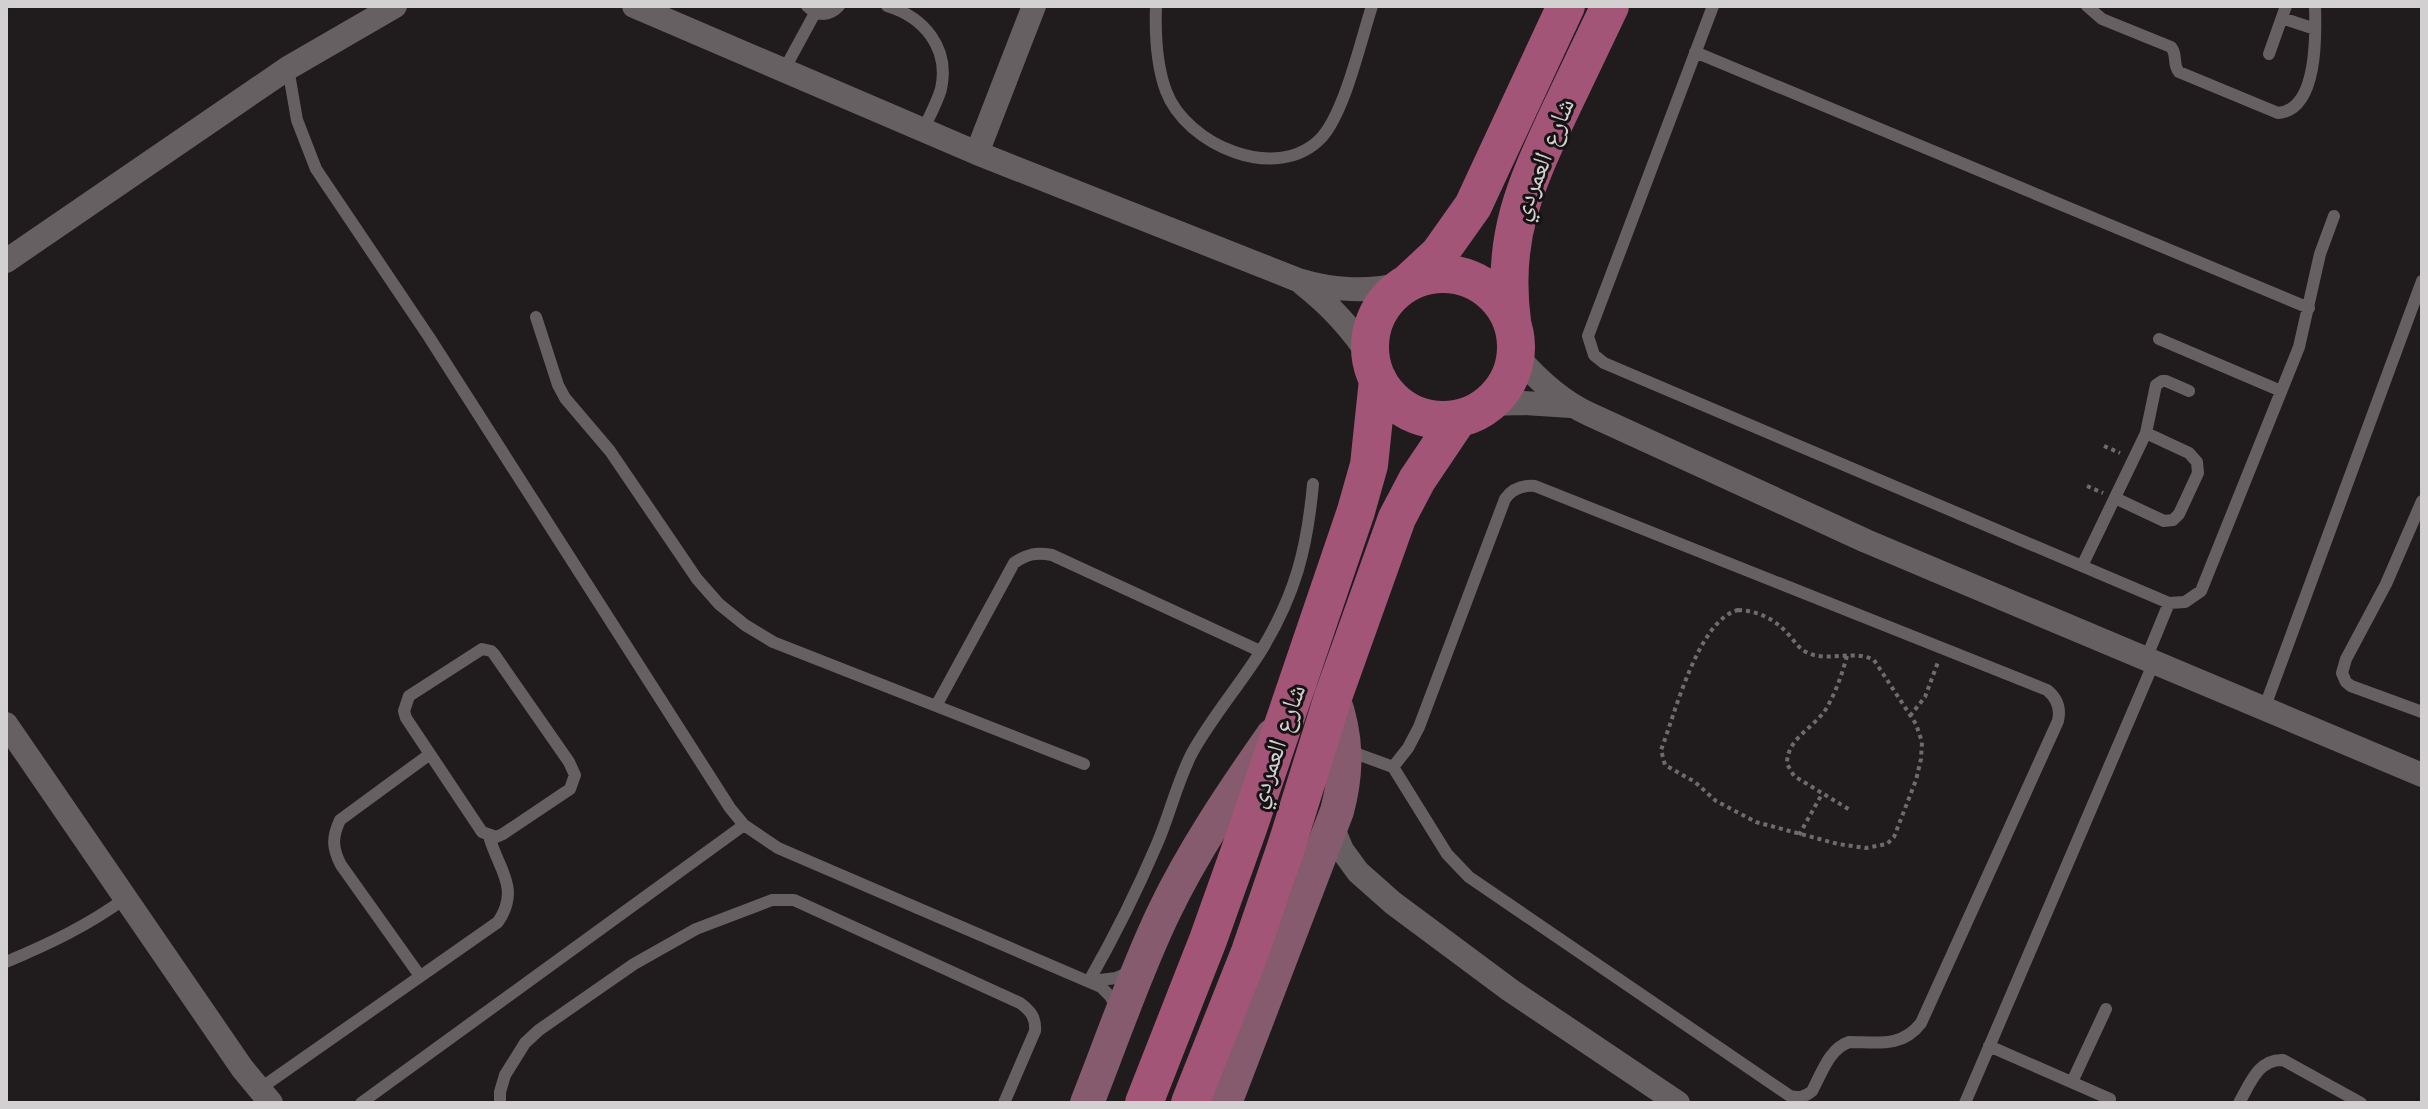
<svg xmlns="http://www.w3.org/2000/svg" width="2428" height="1109" viewBox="0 0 2428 1109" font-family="'Work Sans','Noto Naskh Arabic',sans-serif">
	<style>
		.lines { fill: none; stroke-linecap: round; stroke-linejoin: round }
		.path { stroke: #6f6b6d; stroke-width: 4; stroke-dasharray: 4 4; stroke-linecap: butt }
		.lane { stroke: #666062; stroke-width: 12 }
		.street { stroke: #666062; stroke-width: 24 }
		.secondary { stroke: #855b6d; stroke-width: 34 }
		.primary { stroke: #a35578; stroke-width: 38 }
		.labels { text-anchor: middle; stroke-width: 6; stroke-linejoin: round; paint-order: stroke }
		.street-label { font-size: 26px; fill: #d3d0d1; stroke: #171214 }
	</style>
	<rect width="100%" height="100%" fill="#201b1d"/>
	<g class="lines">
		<!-- path -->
		<path class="path" d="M2104 446 2120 453
			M2087 486 2103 493
			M1738 610C1758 611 1775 619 1788 634 1794 640 1798 648 1806 652 1826 663 1853 649 1874 660L1916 724 1922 742 1921 759 1916 780 1894 837 1887 844 1866 848 1838 844 1756 822 1716 801 1695 782 1665 765 1661 750C1675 714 1698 620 1738 610Z
			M1847 656C1842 674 1836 692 1826 709 1813 729 1787 738 1787 764L1794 776 1850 810
			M1910 716 1925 697 1938 662
			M1799 835 1822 794"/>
		<!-- lane -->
		<path class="lane" d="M807 6C817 16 829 17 839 6
			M887 6C924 17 950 48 941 89 937 103 929 117 923 130
			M1156 6C1155 34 1156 64 1166 91 1186 145 1278 185 1322 137 1345 111 1361 40 1372 6
			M1713 6 1588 336 1594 355 1604 363 2169 603 2185 602 2201 591 2299 347 2320 254 2334 216
			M2087 6 2102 19 2171 47C2178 55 2172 64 2179 72L2278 113C2318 110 2316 35 2315 6
			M2282 18 2315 29
			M1695 52 2309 308
			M2269 54 2286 6
			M288 68 297 120 316 169 429 337 730 808 744 825 778 848 1101 987 1110 996 1117 1009
			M784 70 815 13
			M536 317 558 385 565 398 610 451 697 579 719 604 745 625 773 642 1084 764
			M2159 339 2281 391
			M2115 498 2164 521 2173 520 2179 514 2198 473 2197 462 2189 453 2146 433
			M2422 501 2386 584 2346 659 2342 673 2346 682 2351 686 2422 712
			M2082 566 2146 433 2156 385 2162 381H2166L2189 391
			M482 649 491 651 494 654 569 762 575 775 570 789 503 834 496 837 482 832 406 718 404 711 409 696Z
			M2146 659 2169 603
			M936 706 1014 563C1027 554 1036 552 1052 555L1260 651
			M2264 709 2422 281
			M1349 751 1393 767 1447 854 1469 877 1790 1096C1799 1098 1805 1097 1812 1091 1822 1073 1829 1049 1849 1042 1877 1042 1902 1048 1921 1023L2058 721C2061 708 2057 698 2047 690L1535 486C1523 485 1512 489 1505 499L1419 727 1408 748 1393 767
			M6 962C49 944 89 925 127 897
			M420 976 341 865C332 848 332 837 340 820L430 754
			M1089 981C1114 937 1137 891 1157 844 1170 814 1177 782 1192 753 1212 717 1239 686 1261 651 1295 595 1307 550 1313 484
			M1092 981 1116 978 1132 971
			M1989 1046 2110 1099
			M2072 1082 2106 1009
			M258 1090 498 922C521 888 498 869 489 836
			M361 1103 744 825
			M500 1103V1092L505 1075 525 1043 539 1030 634 964 696 929 772 900H794L1020 1003C1031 1011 1036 1018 1035 1031L1004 1103
			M1965 1103 2154 662
			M2239 1103C2250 1084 2258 1059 2283 1060L2361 1103"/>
		<!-- street -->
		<path class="street" d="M634 6 977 153 1298 280C1334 291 1367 292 1405 284
			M977 153 1034 6
			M6 261 288 68 395 6
			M1303 284C1330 305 1352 329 1371 358
			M1516 355C1537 379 1560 401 1589 414L1866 541 2422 775
			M1489 404 1523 403 1571 406
			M6 724 242 1068 271 1103
			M1332 826 1342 850 1358 872 1393 903 1510 990 1678 1103"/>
		<!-- secondary -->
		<path class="secondary" d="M1087 1103C1112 1040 1134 975 1163 914 1193 851 1233 792 1273 735
			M1225 1103 1337 811C1348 770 1347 736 1333 697"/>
		<!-- primary -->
		<path class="primary" d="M1370 347a73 73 0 1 1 146 0a73 73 0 1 1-146 0Z
			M1410 281 1439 254 1473 206 1566 6
			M1512 321C1501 238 1525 186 1559 113 1576 77 1593 42 1610 6
			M1144 1103 1208 940 1248 828 1356 511 1369 465 1378 380
			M1190 1103 1250 952 1287 844 1333 697 1397 518 1417 480 1458 419"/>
	</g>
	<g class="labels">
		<!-- street labels -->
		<g class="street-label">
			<text transform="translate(1542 159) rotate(-68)" y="9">شارع العمردي</text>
			<text transform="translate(1276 746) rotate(-71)" y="9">شارع العمردي</text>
		</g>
	</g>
	<!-- border -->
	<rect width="2428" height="1109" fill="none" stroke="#d3d0d1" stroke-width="16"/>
</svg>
